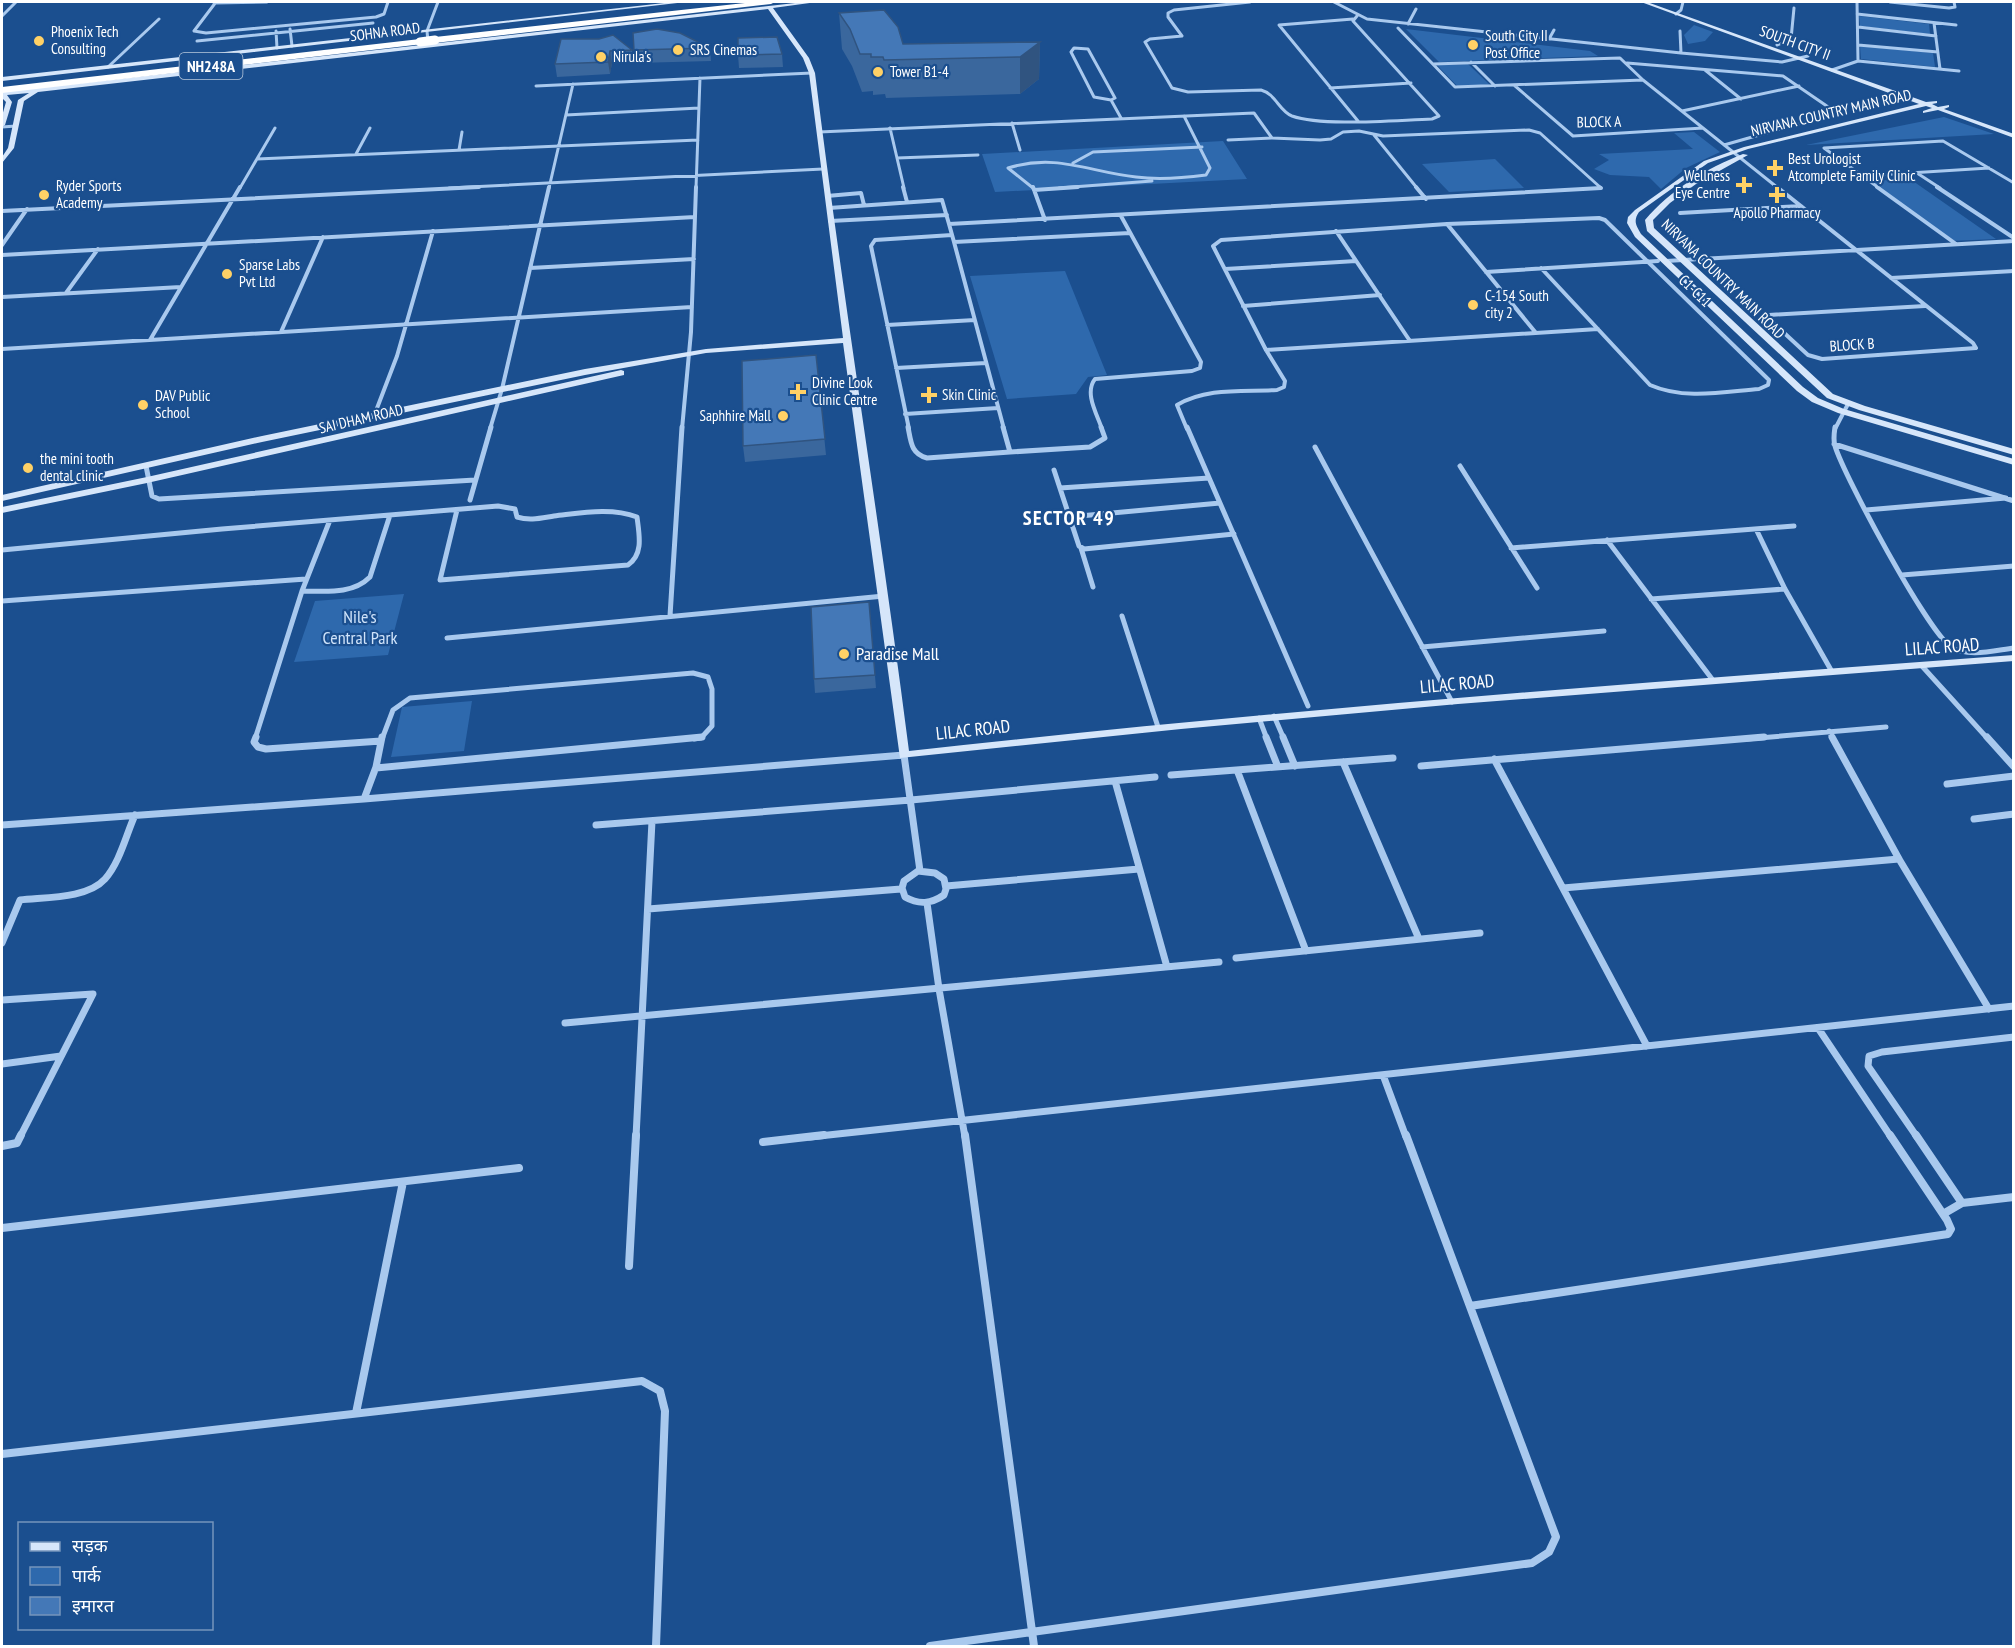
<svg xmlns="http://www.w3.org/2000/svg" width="2015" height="1648" viewBox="0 0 2015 1648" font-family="'PT Sans Narrow','Noto Sans Devanagari',sans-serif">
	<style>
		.green { fill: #2e69ad }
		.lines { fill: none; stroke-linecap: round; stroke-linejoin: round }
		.street-far4 { stroke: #a9c9ee; stroke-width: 3 }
		.street-far3 { stroke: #a9c9ee; stroke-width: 4 }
		.street-far2 { stroke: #a9c9ee; stroke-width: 5 }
		.street-far1 { stroke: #a9c9ee; stroke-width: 7 }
		.street { stroke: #a9c9ee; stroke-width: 8 }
		.secondary { fill: #d6e6fa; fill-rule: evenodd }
		.highway { fill: #fff; fill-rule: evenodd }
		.highway-bridge { stroke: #fff; stroke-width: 9 }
		.wall { fill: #3a679d }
		.shaded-wall { fill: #305480 }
		.building { fill: #4478b7; stroke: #305480; stroke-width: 1.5 }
		.poi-dot { fill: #ffd166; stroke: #1b4f8f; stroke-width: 2 }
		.labels { text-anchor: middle; stroke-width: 4.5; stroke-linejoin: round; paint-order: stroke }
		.far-poi-label { font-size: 15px; fill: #fff; stroke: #1b4f8f; text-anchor: start }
		.far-street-label { font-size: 15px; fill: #fff; stroke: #1b4f8f }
		.shield { fill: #1b4f8f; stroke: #bbcadd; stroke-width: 1.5 }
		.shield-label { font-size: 16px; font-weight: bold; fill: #fff }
		.park-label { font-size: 18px; fill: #cfe3fa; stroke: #1b4f8f }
		.street-label { font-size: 18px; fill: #fff; stroke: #1b4f8f }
		.poi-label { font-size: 18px; fill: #fff; stroke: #1b4f8f; text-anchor: start }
		.far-district-label { font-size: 20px; font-weight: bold; letter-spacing: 1.5px; fill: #fff; stroke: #1b4f8f }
	</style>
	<rect width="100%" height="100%" fill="#1b4f8f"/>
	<!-- green -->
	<path class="green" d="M1859 16 1929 24 1930 34 1860 26Z
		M1694 25 1713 32 1705 41 1688 44 1684 35Z
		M1406 29 1590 51 1598 56 1439 62Z
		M1860 46 1933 53 1935 67 1861 59Z
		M1468 64 1490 85 1458 87 1437 65Z
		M1944 117 1994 134 1806 145Z
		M1694 132 1720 152 1686 168 1661 189 1649 177 1610 175 1594 169 1609 160 1599 154 1693 149 1674 133Z
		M1223 141 1247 179 995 192 982 154Z
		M1495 159 1524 188 1449 192 1422 164Z
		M1910 179 1996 239 1950 241 1867 181Z
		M1065 271 1107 375 1088 377 1076 394 1007 399 970 276Z
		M404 594 388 655 294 662 315 601Z
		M472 701 464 751 391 757 402 707Z"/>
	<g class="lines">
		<!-- street-far4 -->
		<path class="street-far4" d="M216 2 194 31 206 33 376 17 384 14 388 2
			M1250 2 1174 10 1168 13V17L1182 36 1150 39 1145 42 1172 88 1188 92 1261 90C1276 94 1279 111 1292 116 1323 127 1397 120 1432 119L1439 116 1353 21 1357 16
			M1334 2 1367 19 1681 53
			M1857 2 1858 61
			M1890 2 1949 8 1955 7 1954 2
			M214 3 267 2
			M1676 14 1681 10 1683 2
			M1857 14 1956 25
			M2 16 16 2
			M1353 19 1279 25 1358 121
			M1934 23 1940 69
			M1408 24 1416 9
			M1858 27 1936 36
			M1398 28 1455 87 1643 80
			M290 29 292 46
			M276 31 277 48
			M1680 31 1681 53 1782 62 1808 56
			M1549 39 1554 30
			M197 41 373 23
			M428 42 427 31 438 2
			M1777 45 1791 39 1794 8
			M1858 45 1938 52
			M1074 48 1088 49 1115 98 1111 100 1094 97 1071 52Z
			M1471 62 1495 86
			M1627 63 1783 76 1837 113 1724 145
			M1433 64 1620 58 1643 80 1778 188
			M108 67 159 19
			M1705 70 1741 99
			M1832 70 1858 61 1959 71
			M1514 85 1573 136 1703 128
			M536 86 812 73
			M1330 88 1411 83
			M1111 100 1121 118
			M1682 111 1799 86
			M566 115 699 108
			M1012 123 1020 150
			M2 127 16 126
			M890 128 904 188
			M819 132 1254 113 1272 138
			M1374 135 1417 188
			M1228 140 1272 138 1320 140 1331 139 1343 132 1359 131 1383 136 1529 130 1540 133 1601 188H1599
			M459 150 462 132
			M356 154 370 128
			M897 158 978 155
			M257 159 698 140
			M1073 163 1093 152 1202 147
			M1917 173 1940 188
			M1862 176 1989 168
			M240 188 275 128
			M449 188 823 169
			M549 188 573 84
			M696 188 700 78
			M1033 188 1008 168C1057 153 1089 172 1136 177 1159 180 1183 178 1206 175L1210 168 1184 116
			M1059 188 1152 181
			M1879 188 1824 148 1943 141 2014 183"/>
		<!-- street-far3 -->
		<path class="street-far3" d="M903 187 907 202
			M1033 187 1045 220
			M1416 187 1426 199
			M1777 187 1973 343 1976 348 1822 359 1808 355 1767 317 1769 315 1925 306
			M1877 187 1956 244
			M1937 187 2014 238
			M1034 190 1078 187
			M827 196 861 193 864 205
			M829 208 942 200 949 224
			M2 211 479 187
			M1680 213 1801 206
			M830 221 947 215
			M1447 224 1536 333
			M1336 231 1410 341
			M1130 233 954 242 949 224 1601 188 1599 187
			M954 242 1004 429
			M2 245 27 209
			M2 255 695 217
			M1666 261 2014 241
			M530 268 694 259
			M1225 269 1356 261
			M1486 272 1658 261
			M1891 278 2014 271
			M66 293 98 249
			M2 297 181 287
			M1243 306 1380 295
			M887 325 975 320
			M281 332 323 237
			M150 340 240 187
			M2 349 692 307
			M1266 350 1598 329
			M896 368 986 363
			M905 414 998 408
			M374 416 397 356 433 231
			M490 429 502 389 549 187
			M682 429 691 332 696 187
			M909 429 871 246 875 240 952 235
			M1102 429C1097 414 1084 393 1095 379L1192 371 1200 368 1201 362 1121 216
			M1187 429 1177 405C1207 387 1244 392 1277 390L1284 387 1285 381 1266 350 1213 246 1221 240 1447 224 1599 218 1605 220 1769 380 1768 385 1759 389C1723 392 1684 400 1650 385L1541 268
			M1835 429 1848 404"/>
		<!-- street-far2 -->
		<path class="street-far2" d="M908 427C911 442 911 454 927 458L1010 452 1003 427
			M1187 427 1308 706
			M1835 427C1834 434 1833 440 1835 446 1844 476 1928 632 1951 647 1968 658 1996 650 2014 648
			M1834 444 2014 501
			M1315 447 1452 702
			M1010 452 1090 447 1105 438 1101 427
			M146 466 152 496 159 499 475 480
			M1460 466 1537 588
			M1054 470 1079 546 1084 549 1234 534
			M1060 488 1209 478
			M470 500 491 427
			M1866 510 2006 498
			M1069 517 1220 503
			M1756 529 1785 589 1831 670
			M1607 540 1712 679
			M1081 548 1093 587
			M1511 548 1794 526
			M2 550 222 529 498 506 515 509 517 517C530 521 541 518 554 516 581 513 611 507 637 517 639 534 644 554 628 565L440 580 457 510
			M1902 575 2014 566
			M302 591C325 591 352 595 370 577L390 515
			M1651 599 1785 589
			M2 601 306 579
			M670 616 682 427
			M1122 616 1158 727
			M447 638 884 596
			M1422 647 1604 631
			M1921 665 1988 739
			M1274 716 1284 739
			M1259 718 1267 739
			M1829 731 1833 739
			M255 739 302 591 330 520
			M382 739 393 710 410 698 693 673 708 677 712 689V726L701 738 694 739
			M1747 739 1886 727"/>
		<!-- street-far1 -->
		<path class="street-far1" d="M256 737 254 742 258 747 266 749 381 741
			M1266 737 1278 767
			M1283 737 1295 766
			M1832 737 1899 859 1989 1009
			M1987 737 2014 767
			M1494 759 1647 1046
			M1343 762 1419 939
			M1421 766 1764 737
			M376 768 702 737
			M1237 770 1306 951
			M1171 775 1393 758
			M1115 781 1167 967
			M1947 784 2014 776
			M364 799 376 767 382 737
			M1974 819 2014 814
			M2 825 364 799 904 755 920 871
			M596 825 911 800 1155 777
			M918 871 935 873 944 879 946 889 944 895C931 904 919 905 905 897L902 888 904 881Z
			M946 886 1139 869
			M1563 888 1899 859
			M927 903 939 989 965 1137
			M648 909 901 889
			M2 943 20 900C45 897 87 899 105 879 120 862 126 835 135 815
			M1236 958 1480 933
			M2 1000 93 994 20 1137
			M565 1023 1219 962
			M1818 1028 1891 1137
			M2 1064 61 1056
			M1383 1075 1406 1137
			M636 1137 652 821
			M810 1137 2014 1006
			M1917 1137 1868 1066 1869 1056 1882 1052 2014 1037"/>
		<!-- street -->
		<path class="street" d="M965 1135 1034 1646
			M1916 1135 1962 1203
			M763 1142 824 1135
			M2 1146 17 1143 21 1135
			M1943 1214 1962 1203 2014 1197
			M2 1228 519 1168
			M629 1266 636 1135
			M1470 1306 1948 1234 1951 1229 1947 1220 1890 1135
			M356 1413 403 1182
			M2 1454 642 1381 660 1391 665 1411 656 1646
			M930 1646 1532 1563 1549 1552 1556 1537 1406 1135"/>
		<!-- secondary -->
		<path class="secondary" d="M673 2H686L2 81V77Z
			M804 2H817L773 8 809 58 815 73C843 300 880 524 909 751 1277 710 1645 682 2014 655V661L1458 704 1181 729 900 758 843 343 706 353 585 375 262 442 2 501V495L262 436 585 369 706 349 843 338 809 73 803 58 768 9 38 92 24 101 14 148 2 163V157L8 148 18 100 29 93 7 95 12 102 5 125 2 127V116L6 102 2 98V92Z
			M1641 2H1647L1926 102 1937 101V103L1932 104 1938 107 1949 105V107L1944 109 2014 134V138L1938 110 1923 113V111L1932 108 1926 106 1748 149 1708 163 1639 212C1633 221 1636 225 1641 234L1803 387 1818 398 1844 409 2014 459V465L1838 413 1812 402 1797 391 1635 237 1627 223 1628 217 1635 210 1704 161 1744 147 1919 104Z
			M1743 154 1748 155 1696 184 1670 203 1653 220 1654 228 1833 394 1865 406 2014 449V455L1859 410 1827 398 1647 231 1645 220C1670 190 1707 168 1743 154Z
			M621 370 624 371V375L147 483 2 513V507L147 477Z"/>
		<!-- highway -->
		<path class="highway" d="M754 2H775L771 4 435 43 431 40 435 37Z
			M420 39 424 42 423 44 2 93V87Z"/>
		<!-- highway-bridge -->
		<path class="highway-bridge" d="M420 42 435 40"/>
	</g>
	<!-- wall -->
	<path class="wall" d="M839 13 903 44 1040 42 1039 79 1020 94 886 98 885 94 873 95V91L862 92 852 66 842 49Z
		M561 39 632 50 634 63H612L610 74 557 77 555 64Z
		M710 48 711 61 636 63 634 50Z
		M782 54 783 67 739 68 738 55Z
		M816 355 826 455 745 462 743 446Z
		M869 602 876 688 815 693 814 679Z"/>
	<!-- shaded-wall -->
	<path class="shaded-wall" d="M1040 42 1039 79 1020 94V57Z
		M610 51 612 63 610 74 608 62Z"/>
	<!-- building -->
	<path class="building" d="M884 10 898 27 903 44 1040 42 1020 57 884 60 883 57H871V54H860L850 29 839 13Z
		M657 29 680 33 710 48 634 50 633 33Z
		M613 35 632 50 610 51 608 62 555 64 561 39H599Z
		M777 37 782 54 738 55V38Z
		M816 355 825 439 743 446 742 361Z
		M869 602 875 675 814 679 811 607Z"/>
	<!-- markers -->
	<g class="poi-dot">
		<circle cx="39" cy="41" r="6"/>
		<circle cx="1473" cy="45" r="6"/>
		<circle cx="678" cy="50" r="6"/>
		<circle cx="601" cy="57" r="6"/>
		<circle cx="878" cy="72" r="6"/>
		<path d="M1772 159h6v6h6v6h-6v6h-6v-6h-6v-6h6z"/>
		<path d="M1741 176h6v6h6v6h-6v6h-6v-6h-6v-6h6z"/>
		<circle cx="44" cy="195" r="6"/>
		<path d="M1774 186h6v6h6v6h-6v6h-6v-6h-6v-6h6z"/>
		<circle cx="227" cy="274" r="6"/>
		<circle cx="1473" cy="305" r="6"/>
		<path d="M795 383h6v6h6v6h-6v6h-6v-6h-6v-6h6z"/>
		<path d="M926 386h6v6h6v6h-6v6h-6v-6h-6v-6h6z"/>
		<circle cx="143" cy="405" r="6"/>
		<circle cx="783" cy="416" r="6"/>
		<circle cx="28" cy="468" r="6"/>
		<circle cx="844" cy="654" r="6"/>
	</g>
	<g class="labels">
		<!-- far-poi labels -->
		<g class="far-poi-label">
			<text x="51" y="37">Phoenix Tech<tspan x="51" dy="17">Consulting</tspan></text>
			<text x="1485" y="41">South City II<tspan x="1485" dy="17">Post Office</tspan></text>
			<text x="690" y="55">SRS Cinemas</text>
			<text x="613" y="62">Nirula's</text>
			<text x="890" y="77">Tower B1-4</text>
			<text x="1788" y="164">Best Urologist<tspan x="1788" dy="17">Atcomplete Family Clinic</tspan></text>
			<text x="1730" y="181" text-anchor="end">Wellness<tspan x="1730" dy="17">Eye Centre</tspan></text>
			<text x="56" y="191">Ryder Sports<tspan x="56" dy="17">Academy</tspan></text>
			<text x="1777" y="218" text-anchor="middle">Apollo Pharmacy</text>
			<text x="239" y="270">Sparse Labs<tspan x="239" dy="17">Pvt Ltd</tspan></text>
			<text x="1485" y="301">C-154 South<tspan x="1485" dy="17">city 2</tspan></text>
			<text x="812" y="388">Divine Look<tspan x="812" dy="17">Clinic Centre</tspan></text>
			<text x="942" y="400">Skin Clinic</text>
			<text x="155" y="401">DAV Public<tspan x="155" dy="17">School</tspan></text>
			<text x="771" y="421" text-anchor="end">Saphhire Mall</text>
			<text x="40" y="464">the mini tooth<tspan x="40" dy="17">dental clinic</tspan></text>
		</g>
		<!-- far-street labels -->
		<g class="far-street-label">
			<text transform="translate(385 32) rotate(-7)" y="5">SOHNA ROAD</text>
			<text transform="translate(1795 43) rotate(20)" y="5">SOUTH CITY II</text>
			<text transform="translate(1831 113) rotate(-13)" y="5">NIRVANA COUNTRY MAIN ROAD</text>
			<text transform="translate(1599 122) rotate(-1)" y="5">BLOCK A</text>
			<text transform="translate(1723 279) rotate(44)" y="5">NIRVANA COUNTRY MAIN ROAD</text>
			<text transform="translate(1695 291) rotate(44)" y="5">C1-C11</text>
			<text transform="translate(1852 345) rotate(-4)" y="5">BLOCK B</text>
			<text transform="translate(361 419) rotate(-13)" y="5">SAI DHAM ROAD</text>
		</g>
		<!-- shield labels -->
		<rect class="shield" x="179.5" y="53" width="63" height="26" rx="4.5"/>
		<g class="shield-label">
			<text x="211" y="72">NH248A</text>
		</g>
		<!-- park labels -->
		<g class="park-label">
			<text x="360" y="623">Nile's<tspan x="360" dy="21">Central Park</tspan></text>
		</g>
		<!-- street labels -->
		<g class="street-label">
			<text transform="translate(1942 647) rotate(-4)" y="6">LILAC ROAD</text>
			<text transform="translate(1457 684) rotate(-5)" y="6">LILAC ROAD</text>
			<text transform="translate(973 730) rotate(-6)" y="6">LILAC ROAD</text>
		</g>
		<!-- poi labels -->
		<g class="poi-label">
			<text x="856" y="660">Paradise Mall</text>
		</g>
		<!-- far-district labels -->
		<g class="far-district-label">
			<text x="1069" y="525">SECTOR 49</text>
		</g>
	</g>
	<!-- border -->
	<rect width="2015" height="1648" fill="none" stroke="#ffffff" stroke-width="6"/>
	<!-- legend -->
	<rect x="18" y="1522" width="195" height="108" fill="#1b4f8f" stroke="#7695bc" stroke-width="1.5"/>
	<rect x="30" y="1542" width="30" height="9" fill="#d6e6fa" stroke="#7695bc" stroke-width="1.5"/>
	<text x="72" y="1552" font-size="18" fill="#ffffff">सड़क</text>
	<rect x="30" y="1567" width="30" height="18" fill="#2e69ad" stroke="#7695bc" stroke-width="1.5"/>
	<text x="72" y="1582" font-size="18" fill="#ffffff">पार्क</text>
	<rect x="30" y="1597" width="30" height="18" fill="#4478b7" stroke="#7695bc" stroke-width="1.5"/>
	<text x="72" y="1612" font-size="18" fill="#ffffff">इमारत</text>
</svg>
